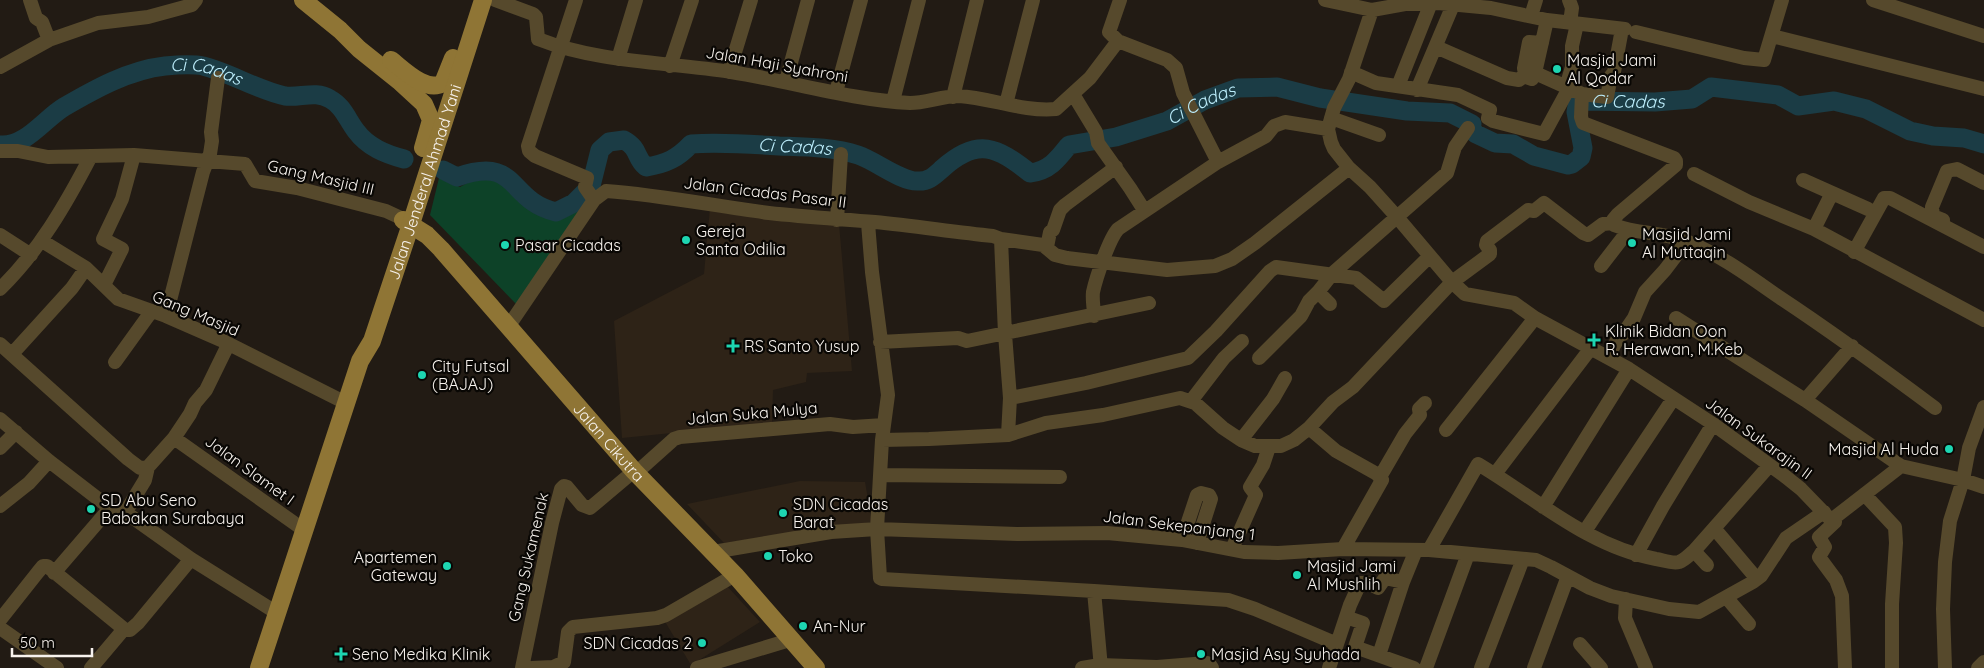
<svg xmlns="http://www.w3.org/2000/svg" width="1984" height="668" viewBox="0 0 1984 668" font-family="Quicksand,sans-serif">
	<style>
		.built { fill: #2e2317 }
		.green { fill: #0d4228 }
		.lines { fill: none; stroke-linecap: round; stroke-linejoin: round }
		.river { stroke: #1b3c45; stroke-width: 19 }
		.minor { stroke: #56492c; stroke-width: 14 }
		.major { stroke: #8f7535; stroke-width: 18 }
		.poi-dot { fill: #1dd5b1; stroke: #090704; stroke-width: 2 }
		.labels { text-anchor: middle; stroke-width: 4.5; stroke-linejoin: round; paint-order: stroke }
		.poi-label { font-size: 16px; fill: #f7f2ed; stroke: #090704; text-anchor: start }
		.street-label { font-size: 16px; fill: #f7f2ed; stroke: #090704 }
		.water-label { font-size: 18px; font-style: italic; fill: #bbecfa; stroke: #090704 }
	</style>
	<rect width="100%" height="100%" fill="#221b14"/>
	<!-- built -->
	<path class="built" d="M710 208 839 224 852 371 807 373 806 382 773 390 772 423 622 438 614 321 704 274Z
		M800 481 865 482 872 522 724 543 687 504Z
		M727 586 760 622 691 665 664 620Z"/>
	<!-- green -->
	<path class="green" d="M515 175 517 192C546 215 552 217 584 197L588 204 517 305 430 215 439 178 460 187 478 177Z"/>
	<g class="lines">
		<!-- river -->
		<g class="river">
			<path id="s1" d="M0 145C26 147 44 119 64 107 95 89 129 70 165 66 176 65 193 64 203 66 231 73 257 90 285 96 300 98 316 90 330 99 343 106 347 119 356 131 368 147 385 154 404 159"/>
			<path id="s2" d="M443 170 457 177C520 155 506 200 556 212L574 203 591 186 600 150 609 142 624 140C640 149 635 158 646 167 666 164 678 158 691 144 721 142 750 144 779 146 806 147 833 147 858 155 876 161 900 181 917 181 929 182 935 175 943 168 978 137 997 147 1030 173 1049 171 1058 159 1069 145L1116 137 1167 121 1205 100 1238 88 1277 87 1320 98 1407 111 1450 113 1472 124 1470 128 1476 134 1495 143 1513 144 1534 156 1568 165 1572 164 1581 157 1583 148 1576 112 1578 101 1655 102 1692 99 1711 87 1778 95 1798 106 1834 101 1866 109 1910 131 1933 136 1964 138 1984 144"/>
		</g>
		<!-- minor -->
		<path class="minor" d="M30 0 36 18 42 22 49 40
			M495 0 533 14 536 17 538 39C599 63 667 62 731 72 789 81 851 100 910 103 926 103 942 96 959 96 991 98 1023 112 1056 109L1090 78 1118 41
			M576 0 528 146 529 151 535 156 587 178 585 187 594 200
			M1120 0 1109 32 1118 41 1167 60 1176 68 1183 93 1218 162
			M1325 0 1372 10 1405 4 1438 3 1491 8 1547 20 1625 29
			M1569 0 1572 8 1570 23
			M1873 0 1984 36
			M1372 10 1349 79 1334 108 1328 129 1331 142 1334 149 1349 168 1370 187 1397 217 1452 282 1465 294 1514 303 1535 318 1629 369 1713 424 1786 477 1801 489 1829 518H1834L1901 466
			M1531 16 1536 0
			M1636 32 1744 58 1764 60 1782 0
			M1772 36 1984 89
			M1542 43 1529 42 1524 68 1582 94 1581 117 1583 123 1674 158 1676 161V165L1618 214 1613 220 1614 225C1639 235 1663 231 1688 242 1721 255 1750 277 1779 297 1832 332 1884 370 1935 408
			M1436 47 1507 78 1519 80 1523 76 1532 79 1535 73 1547 20
			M618 59 636 0
			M670 66 692 0
			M0 67 49 40 98 23 148 17 192 5 196 0
			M729 72 751 0
			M1351 72 1376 83 1458 95 1490 110 1488 118 1493 121 1544 134 1569 88
			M786 81 808 0
			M1398 86 1431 3
			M1566 87 1572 67V46L1577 24
			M1417 90 1453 5
			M836 92 861 0
			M1073 94 1096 132 1098 143 1130 188 1144 210
			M1582 94 1607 97 1611 76 1614 72 1622 29
			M953 97 977 0
			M893 101 919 0
			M1006 104 1033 0
			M1331 118 1379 135
			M0 151H18L48 157 134 155 245 164 255 181 297 188 386 211 401 218
			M1694 174 1749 202 1814 229 1984 320
			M1803 180 1868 209
			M837 220 841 154
			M1943 220 1933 216 1932 207 1947 171 1957 169 1984 183
			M868 223 872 272 888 395 882 440 877 529 880 578 882 579 1094 591 1228 600 1255 609 1337 644
			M1814 229 1832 193
			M0 235 31 255
			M1001 239 1005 334 1010 398 1008 435
			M42 241 86 268 118 299 166 316 221 340 346 403
			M1047 247 1050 232 1053 230 1060 210 1065 205 1116 167
			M1854 252 1884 198H1890L1984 247
			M1601 266 1628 231
			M104 285 122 249 103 239 122 199 134 155
			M0 289C39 251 66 204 91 156
			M1330 304 1318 292 1333 273 1447 173 1455 147 1468 128
			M166 316 203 172 210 154 212 141 211 132 218 78
			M1094 316C1094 308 1092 300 1093 292 1096 278 1109 239 1118 229L1218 162 1266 136 1274 126 1285 122 1328 129
			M1676 318 1805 400 1901 466 1963 480 1984 487
			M508 327 594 200 606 191C661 195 715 206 769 213 805 217 840 219 875 222 915 226 954 232 993 236L1001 239 1043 245 1055 255 1067 258 1167 270 1215 266 1232 259 1255 243 1349 168
			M880 342 958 338 967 341 1149 303
			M0 344 128 459 140 468 148 467
			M12 354 72 288 86 268
			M1608 356 1620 335 1623 334 1634 318 1645 292 1665 270 1687 241
			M1259 358 1301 316 1309 301 1318 292
			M115 362 151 312
			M1010 398 1086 383 1188 358 1216 331 1270 271 1276 267 1356 278 1384 301 1430 256
			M1805 400 1852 346
			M1191 401 1224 358 1242 341
			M0 419 49 461 110 508 132 517 191 559 277 613
			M1309 428 1336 451 1377 474 1382 480 1343 549
			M1446 430 1535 318
			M174 438 304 530
			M882 440 929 439 1008 435 1046 423 1103 415 1180 398 1195 403 1223 428 1241 440 1255 446H1281L1294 440 1309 428 1333 402 1353 387 1452 282 1490 254V250L1486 245 1487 241 1528 210 1534 211 1544 203 1583 233 1588 235 1603 224 1613 223
			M1241 440 1273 399 1285 378
			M0 448 16 432
			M636 473 674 439 680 437 830 424 853 427 884 425
			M1495 474 1591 348
			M881 475 1060 477
			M1380 477 1405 434 1420 415 1419 409 1425 403
			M1865 495 1895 527 1896 543 1892 604V668
			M0 506 29 483 49 461
			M1543 507 1629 369
			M125 513 145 480 148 467 174 438 190 414 195 403 206 390 228 345
			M1834 518 1835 522 1819 537 1825 547 1819 557 1836 580 1842 596 1845 668
			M1714 528 1757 579
			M1585 531 1673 399
			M1182 540 1197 495 1201 493 1209 495 1211 499 1197 543
			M1232 549 1256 495 1250 487 1263 465 1269 447
			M1429 550 1478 464C1535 498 1589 547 1656 559 1663 560 1672 564 1679 562 1685 560 1689 555 1694 551L1769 466
			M1694 551 1707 565
			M713 552 831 532 877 529 1017 534 1107 533 1182 540 1244 552 1278 553 1343 549 1429 550 1536 560 1551 567 1590 588 1611 596 1669 609 1699 612 1753 582 1761 576 1786 538 1824 512
			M1636 555 1663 506 1713 424
			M54 573 110 508
			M1094 591 1101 668
			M1726 597 1749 624
			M1626 599 1625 618 1646 668
			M1346 617 1363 623 1355 647 1414 668
			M0 620 38 572 43 566H47L124 629
			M0 628 57 668
			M1580 644 1601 668
			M1379 655 1403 582
			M91 668 124 629 130 630 138 623 191 559
			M522 668 552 523 561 489 564 486 567 487 582 505 590 508 634 471
			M532 668 553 667 564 662 568 632 573 627 657 618 666 615 735 575
			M697 668 793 639
			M1082 668 1100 665 1157 667 1207 663 1210 665 1212 668
			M1329 668 1350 605 1360 583H1368L1378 588 1385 578 1403 582 1416 550
			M1426 668 1468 554
			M1481 668 1523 559
			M1534 668 1568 576
			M1945 668 1943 609 1945 562 1950 521 1963 480 1969 448 1984 407
			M1978 668 1984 662"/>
		<!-- major -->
		<g class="major">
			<path d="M303 0 340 30 359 49 399 81 424 104 431 120 423 148"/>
			<path d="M391 60C404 70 426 93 443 83L453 58"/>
			<path id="s3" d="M403 220 427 235 441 249 634 471 735 575 816 668"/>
			<path id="s4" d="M259 668 360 361 372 341 411 224 483 0"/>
		</g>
	</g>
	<!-- markers -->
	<g class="poi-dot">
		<circle cx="1557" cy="69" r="5"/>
		<circle cx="686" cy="240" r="5"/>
		<circle cx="1632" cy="243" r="5"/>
		<circle cx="505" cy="245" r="5"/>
		<path d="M1591.5 332.5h5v5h5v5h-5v5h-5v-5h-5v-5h5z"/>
		<path d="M730.5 338.5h5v5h5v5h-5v5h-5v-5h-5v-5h5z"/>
		<circle cx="422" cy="375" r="5"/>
		<circle cx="1949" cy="449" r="5"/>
		<circle cx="91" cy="509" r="5"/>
		<circle cx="783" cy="513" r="5"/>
		<circle cx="768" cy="556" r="5"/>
		<circle cx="447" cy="566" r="5"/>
		<circle cx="1297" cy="575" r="5"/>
		<circle cx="803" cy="626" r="5"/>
		<circle cx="702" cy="643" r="5"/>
		<path d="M338.5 646.5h5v5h5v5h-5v5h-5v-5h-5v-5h5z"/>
		<circle cx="1201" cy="654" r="5"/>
	</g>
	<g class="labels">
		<!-- poi labels -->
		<g class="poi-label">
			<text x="1567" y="66">Masjid Jami<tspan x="1567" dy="18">Al Qodar</tspan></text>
			<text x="696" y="237">Gereja<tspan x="696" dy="18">Santa Odilia</tspan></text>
			<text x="1642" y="240">Masjid Jami<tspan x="1642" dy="18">Al Muttaqin</tspan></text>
			<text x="515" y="251">Pasar Cicadas</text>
			<text x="1605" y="337">Klinik Bidan Oon<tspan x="1605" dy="18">R. Herawan, M.Keb</tspan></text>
			<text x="744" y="352">RS Santo Yusup</text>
			<text x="432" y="372">City Futsal<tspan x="432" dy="18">(BAJAJ)</tspan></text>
			<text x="1939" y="455" text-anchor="end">Masjid Al Huda</text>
			<text x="101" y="506">SD Abu Seno<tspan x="101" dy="18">Babakan Surabaya</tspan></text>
			<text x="793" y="510">SDN Cicadas<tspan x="793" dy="18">Barat</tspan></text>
			<text x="778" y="562">Toko</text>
			<text x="437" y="563" text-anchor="end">Apartemen<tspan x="437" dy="18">Gateway</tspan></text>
			<text x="1307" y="572">Masjid Jami<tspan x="1307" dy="18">Al Mushlih</tspan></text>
			<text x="813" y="632">An-Nur</text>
			<text x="692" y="649" text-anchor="end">SDN Cicadas 2</text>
			<text x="352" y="660">Seno Medika Klinik</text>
			<text x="1211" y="660">Masjid Asy Syuhada</text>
		</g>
		<!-- street labels -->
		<g class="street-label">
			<text transform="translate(777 64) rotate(10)" y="6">Jalan Haji Syahroni</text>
			<text transform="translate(321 177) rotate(13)" y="6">Gang Masjid III</text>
			<text dy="6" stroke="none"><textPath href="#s4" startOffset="514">Jalan Jenderal Ahmad Yani</textPath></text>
			<text transform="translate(765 192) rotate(7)" y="6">Jalan Cicadas Pasar II</text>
			<text transform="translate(196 313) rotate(23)" y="6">Gang Masjid</text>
			<text transform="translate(752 413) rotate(-5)" y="6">Jalan Suka Mulya</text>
			<text transform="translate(1759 438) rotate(36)" y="6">Jalan Sukarajin II</text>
			<text dy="6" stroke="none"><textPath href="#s3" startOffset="304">Jalan Cikutra</textPath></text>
			<text transform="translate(250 470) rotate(36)" y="6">Jalan Slamet I</text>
			<text transform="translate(1179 525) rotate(7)" y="6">Jalan Sekepanjang 1</text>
			<text transform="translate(528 557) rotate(-77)" y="6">Gang Sukamenak</text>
		</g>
		<!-- water labels -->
		<g class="water-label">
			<text dy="6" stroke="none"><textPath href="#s1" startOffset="228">Ci Cadas</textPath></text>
			<text dy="6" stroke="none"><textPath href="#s2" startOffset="1388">Ci Cadas</textPath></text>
			<text dy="6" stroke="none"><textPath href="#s2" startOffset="875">Ci Cadas</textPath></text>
			<text dy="6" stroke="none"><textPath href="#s2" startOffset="428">Ci Cadas</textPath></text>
		</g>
	</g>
	<!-- scale -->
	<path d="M12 648v8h80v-8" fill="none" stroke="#f7f2ed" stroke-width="2.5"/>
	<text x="20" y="648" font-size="15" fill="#f7f2ed" stroke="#090704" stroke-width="4" paint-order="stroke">50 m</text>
</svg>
